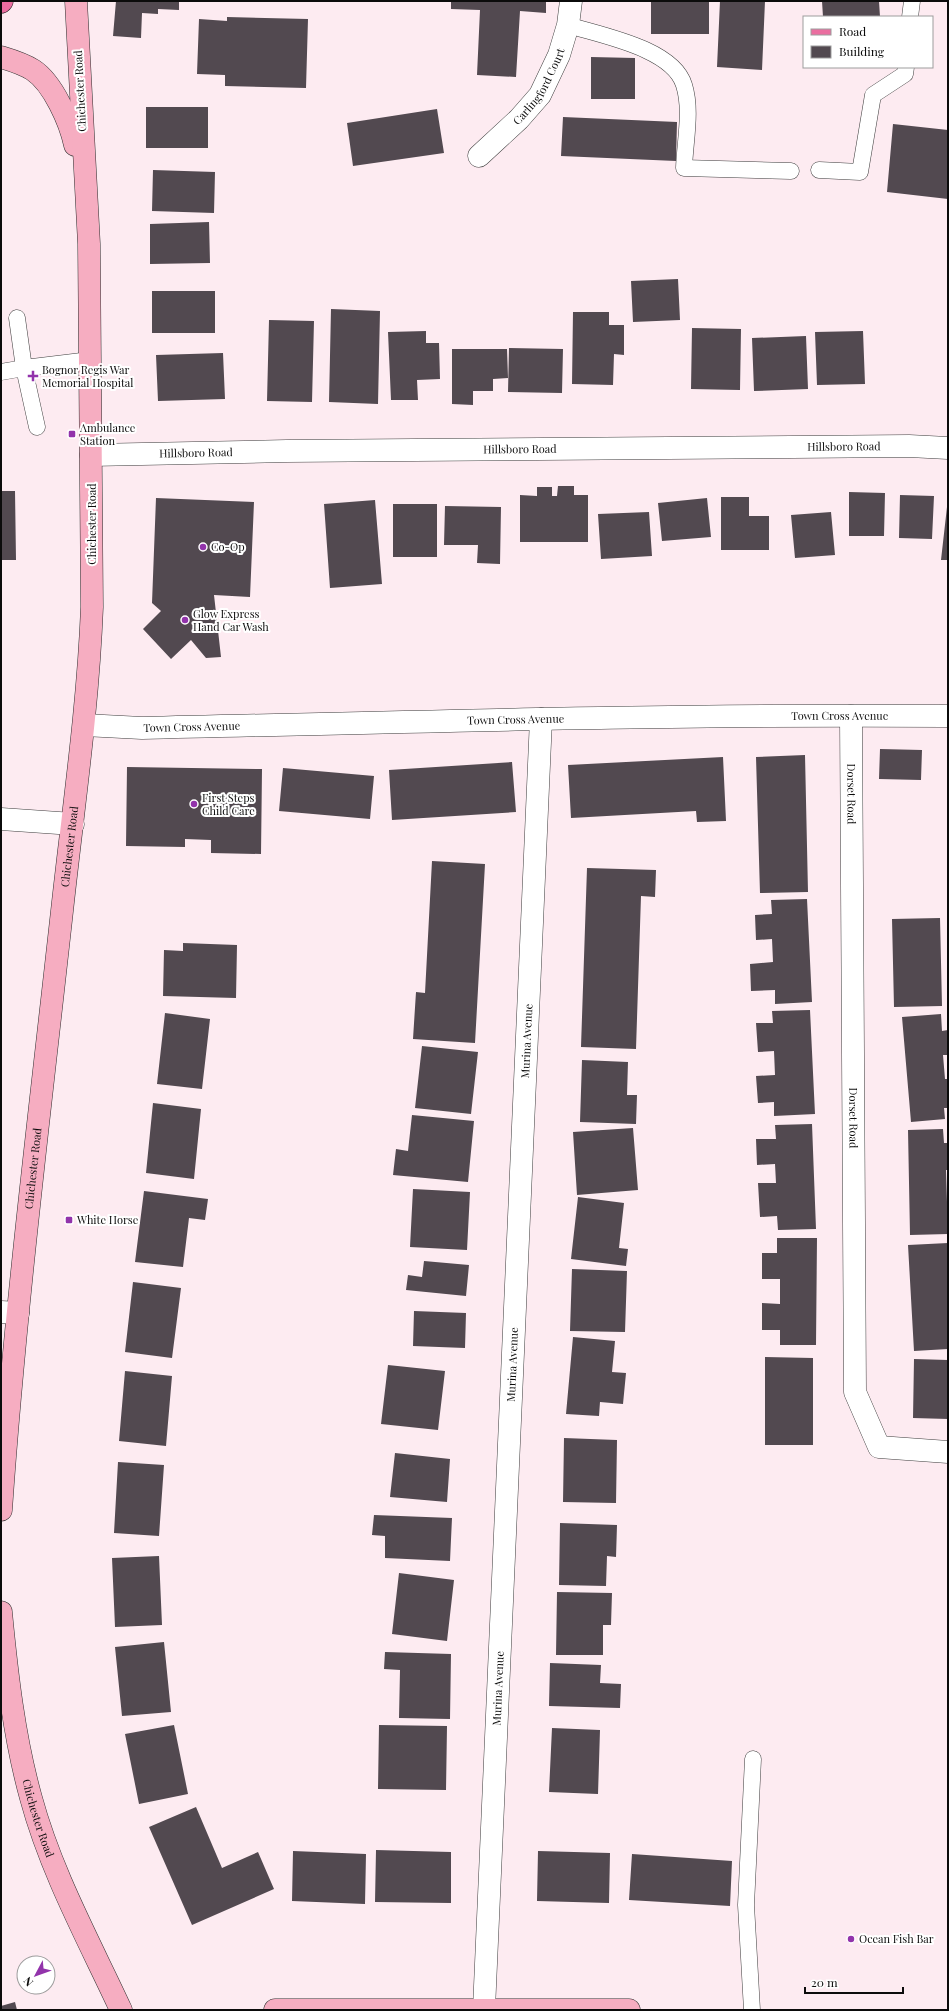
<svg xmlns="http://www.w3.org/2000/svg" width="949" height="2011" viewBox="0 0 949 2011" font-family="'Playfair Display',serif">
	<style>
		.building { fill: #524950 }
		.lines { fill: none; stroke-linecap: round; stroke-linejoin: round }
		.lane-casing { stroke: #3e3e3e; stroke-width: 17 }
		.street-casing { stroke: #3e3e3e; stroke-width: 23 }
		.secondary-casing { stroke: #2d2d2d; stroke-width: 23 }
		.primary-casing { stroke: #1c1c1c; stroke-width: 23 }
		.lane { stroke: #fff; stroke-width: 16 }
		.street { stroke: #fff; stroke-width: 22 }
		.secondary { stroke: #f6adc1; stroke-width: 22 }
		.primary { stroke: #ea6ea0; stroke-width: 22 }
		.poi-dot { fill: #9233ab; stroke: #fff; stroke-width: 1.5 }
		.labels { text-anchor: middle; stroke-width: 4; stroke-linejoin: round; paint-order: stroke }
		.street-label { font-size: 11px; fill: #0b0b0b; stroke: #fff }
		.poi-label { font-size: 11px; fill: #0b0b0b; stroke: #fff; text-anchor: start }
	</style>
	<rect width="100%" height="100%" fill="#fdebf1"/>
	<!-- building -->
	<path class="building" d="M116 1H179V10L158 9V14L142 13 141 38 113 36Z
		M451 1H546V13L520 11 516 77 477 75 480 10 451 9Z
		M651 1H709V34H651Z
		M720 1H765L762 70 717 67Z
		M822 1H879L880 17H823Z
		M227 17 308 19 306 88 225 86V75L197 74 199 19 227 21Z
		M591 57 635 58V99H591Z
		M146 107H208V148H146Z
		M437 109 444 153 353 166 347 123Z
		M563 117 677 122 676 161 561 156Z
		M893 124 948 130V199L887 192Z
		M153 170 215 172 214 213 152 211Z
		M209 222 210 263 150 264V224Z
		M678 279 680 320 633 322 631 281Z
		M152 291H215V333H152Z
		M331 309 380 311 378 404 329 402Z
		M573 312H609V325H624V355L614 354 613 385 572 384Z
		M269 320 314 321 312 402 267 401Z
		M692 328 741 329 740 390 691 389Z
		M426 331V343H439L440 379 417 380 418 400H391L388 332Z
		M863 331 865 384 817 385 815 332Z
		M806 336 808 389 754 391 752 338Z
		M509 348 563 349 562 393 508 392Z
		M452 349H507L508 378 493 379V391H473V405L452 404Z
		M223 353 225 399 158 401 156 355Z
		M558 486H574V495H588V542H520V495L537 496V487H552V496H557Z
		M1 491H15L16 560H1Z
		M849 492 885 493 884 536H849Z
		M900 495 934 496 932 539 899 538Z
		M721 497H749V516H769V550H721Z
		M156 498 254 502 250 597 214 595 221 657 206 658 191 640 171 659 143 629 161 611 152 603Z
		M707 498 711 537 662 541 658 503Z
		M375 500 382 584 330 588 324 504Z
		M393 504H437V557H393Z
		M445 506 501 507 500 564 477 563 478 545H444Z
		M947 507H948V560H941Z
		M649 512 652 556 601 559 598 514Z
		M831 512 835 555 795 558 791 515Z
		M880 749 922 750 921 780 879 779Z
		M805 755 808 892 760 893 756 757Z
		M723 757 726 821 697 822 696 811 571 818 568 765Z
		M512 762 516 812 392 820 389 770Z
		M127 767 262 769 261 854 211 853V840L185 839V847L126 846Z
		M283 768 374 776 370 819 279 811Z
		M432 861 485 864 475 1043 413 1039 416 992 425 993Z
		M587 868 656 870 655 897 641 896 636 1049 581 1047Z
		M807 899 812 1002 775 1004V990L751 991 750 964 773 962 772 939 756 940 755 915 772 914 771 900Z
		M940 918 942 1006 894 1007 892 919Z
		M183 943 237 945 236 998 163 996 164 950 183 951Z
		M810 1010 815 1114 774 1116V1102L758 1103 756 1076 775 1075 774 1051 758 1052 756 1023H773L772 1011Z
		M165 1013 210 1019 202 1089 157 1084Z
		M941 1014 942 1031 948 1030V1055H943L945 1079H948V1108H944L945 1119 911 1122 902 1017Z
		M422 1046 478 1052 471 1114 415 1108Z
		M582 1060 628 1062 627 1095H637L636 1124 580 1122Z
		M153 1103 201 1109 194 1179 146 1173Z
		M412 1115 474 1121 468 1182 393 1175 396 1149 408 1151Z
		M812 1124 816 1229 778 1230 777 1216 760 1217 758 1183H776L775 1164 757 1165 756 1139H776L775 1125Z
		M633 1128 638 1190 577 1195 573 1132Z
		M943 1129 944 1143H948V1170H946L948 1234 910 1235 908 1130Z
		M413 1189 470 1192 467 1250 410 1247Z
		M144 1191 208 1199 205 1220 189 1218 183 1267 135 1262Z
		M578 1197 624 1203 619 1248 628 1249 626 1266 571 1259Z
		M777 1238H817L816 1345H780V1330H762V1303L780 1304V1279H762V1253H777Z
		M948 1243V1349L914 1351 908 1245Z
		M424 1261 469 1265 466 1296 406 1290 408 1275 422 1277Z
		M572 1269 627 1271 625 1332 570 1331Z
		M133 1282 181 1288 172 1358 125 1352Z
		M414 1311 466 1313 465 1348 413 1346Z
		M573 1337 615 1341 612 1372 626 1373 623 1404 600 1402 599 1416 566 1414Z
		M765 1357 813 1358V1445H765Z
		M914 1359 948 1360V1419L913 1418Z
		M388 1365 445 1371 438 1430 381 1424Z
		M125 1371 172 1376 166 1446 119 1441Z
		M564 1438 617 1440 616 1503 563 1502Z
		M395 1453 450 1459 447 1502 390 1497Z
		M118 1462 164 1465 159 1536 114 1533Z
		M374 1515 452 1518 450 1561 385 1558V1536L372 1535Z
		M560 1523 617 1525 616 1557 607 1556 606 1586 559 1585Z
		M159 1556 162 1625 115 1627 112 1558Z
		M399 1573 454 1580 447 1641 392 1634Z
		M557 1592 612 1593 611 1625H603V1655H556Z
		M164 1642 171 1712 122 1716 115 1647Z
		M385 1652 451 1654 450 1719 399 1718 400 1670 384 1669Z
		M550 1663 601 1665 600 1683 621 1684 620 1708 549 1706Z
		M174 1725 188 1794 139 1804 125 1734Z
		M379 1725 447 1726 446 1790 378 1789Z
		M552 1728 600 1730 598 1794 549 1792Z
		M196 1807 222 1868 258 1852 274 1889 192 1925 149 1827Z
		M376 1850 451 1852V1903L375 1902Z
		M293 1851 366 1854 365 1904 292 1901Z
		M538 1851 610 1853 609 1903 537 1901Z
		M632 1854 732 1861 730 1906 629 1900Z
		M15 2002 17 2010H1V2006Z"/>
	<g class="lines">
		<!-- lane casing -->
		<g class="lane-casing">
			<path id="lane" d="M910 17 912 1
				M568 25C599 35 673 48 684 85 692 110 685 141 684 168L791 171
				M819 170 860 172 873 95 905 74 906 67
				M1 372 24 368 17 318
				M37 427 24 368 90 360
				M752 2010 746 1905 753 1759"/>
		</g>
		<!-- street casing -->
		<g class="street-casing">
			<g id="street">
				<path id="s1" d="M479 156 519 119 540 95 559 55 568 25 571 1"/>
				<path id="s2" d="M91 455 287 451 909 446 948 448"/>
				<path id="s3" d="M851 716 855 1392 879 1447 948 1452"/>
				<path id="s4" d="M84 725 142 728C410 722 679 714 948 716"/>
				<path d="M1 819 73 824"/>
				<path d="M1 1312 18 1313"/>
				<path id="s5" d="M484 2009 541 719"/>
			</g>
		</g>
		<!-- secondary casing -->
		<g class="secondary-casing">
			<g id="secondary">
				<path d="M1 57C11 60 24 64 33 70 53 83 70 122 75 145"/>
				<path id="s6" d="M1 1510C15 1310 40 1110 62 911 73 810 88 709 92 607L89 244 76 1"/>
				<path id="s7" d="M1 1612C7 1674 14 1737 31 1798 51 1872 89 1941 121 2010"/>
				<path d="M275 2010H629"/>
			</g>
		</g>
		<!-- primary casing -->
		<g class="primary-casing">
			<path id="primary" d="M1 2 2 1"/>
		</g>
		<!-- lane -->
		<use href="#lane" class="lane"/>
		<!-- street -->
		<use href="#street" class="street"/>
		<!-- secondary -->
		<use href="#secondary" class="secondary"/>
		<!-- primary -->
		<use href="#primary" class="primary"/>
	</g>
	<!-- markers -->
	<g class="poi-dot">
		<path d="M31 370h4v4h4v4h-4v4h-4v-4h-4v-4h4z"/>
		<rect x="68" y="430" width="8" height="8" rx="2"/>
		<circle cx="203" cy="547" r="4"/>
		<circle cx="185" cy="620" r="4"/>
		<circle cx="194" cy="804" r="4"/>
		<rect x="65" y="1216" width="8" height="8" rx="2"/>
		<circle cx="851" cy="1939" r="4"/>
	</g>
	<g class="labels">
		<!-- street labels -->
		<g class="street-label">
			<text dy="4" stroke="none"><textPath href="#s1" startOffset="93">Carlingford Court</textPath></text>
			<text transform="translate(80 91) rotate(-93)" y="4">Chichester Road</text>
			<text dy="4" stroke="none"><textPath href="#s2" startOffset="753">Hillsboro Road</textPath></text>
			<text dy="4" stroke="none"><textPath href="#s2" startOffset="429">Hillsboro Road</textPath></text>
			<text dy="4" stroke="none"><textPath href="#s2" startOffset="105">Hillsboro Road</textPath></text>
			<text transform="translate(92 524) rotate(-90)" y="4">Chichester Road</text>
			<text dy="4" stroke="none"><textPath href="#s4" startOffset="756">Town Cross Avenue</textPath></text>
			<text dy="4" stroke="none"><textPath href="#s4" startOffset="432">Town Cross Avenue</textPath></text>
			<text dy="4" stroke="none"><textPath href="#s4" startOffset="108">Town Cross Avenue</textPath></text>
			<text dy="4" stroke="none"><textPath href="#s3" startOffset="78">Dorset Road</textPath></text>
			<text dy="4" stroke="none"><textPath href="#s6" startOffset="667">Chichester Road</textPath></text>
			<text dy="4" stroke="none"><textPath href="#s5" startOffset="969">Murina Avenue</textPath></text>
			<text dy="4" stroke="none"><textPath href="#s3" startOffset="402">Dorset Road</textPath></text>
			<text dy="4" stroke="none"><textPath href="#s6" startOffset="343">Chichester Road</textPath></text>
			<text dy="4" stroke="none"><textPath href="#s5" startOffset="645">Murina Avenue</textPath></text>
			<text dy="4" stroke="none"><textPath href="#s5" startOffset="321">Murina Avenue</textPath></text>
			<text dy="4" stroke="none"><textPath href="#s7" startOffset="210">Chichester Road</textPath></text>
		</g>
		<!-- poi labels -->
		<g class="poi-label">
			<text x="42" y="374">Bognor Regis War<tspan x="42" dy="13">Memorial Hospital</tspan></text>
			<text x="80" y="432">Ambulance<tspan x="80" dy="13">Station</tspan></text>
			<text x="211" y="551">Co-Op</text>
			<text x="193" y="618">Glow Express<tspan x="193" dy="13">Hand Car Wash</tspan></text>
			<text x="202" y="802">First Steps<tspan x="202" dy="13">Child Care</tspan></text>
			<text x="77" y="1224">White Horse</text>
			<text x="859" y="1943">Ocean Fish Bar</text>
		</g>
	</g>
	<!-- border -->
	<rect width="949" height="2011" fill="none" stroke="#0b0b0b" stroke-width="4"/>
	<!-- legend -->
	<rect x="803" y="16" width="130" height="52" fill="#ffffff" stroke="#9d9d9d"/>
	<rect x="811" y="29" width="20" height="6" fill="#ea6ea0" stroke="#9d9d9d"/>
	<text x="839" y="36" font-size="12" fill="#0b0b0b">Road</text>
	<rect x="811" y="46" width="20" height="12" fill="#524950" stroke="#9d9d9d"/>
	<text x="839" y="56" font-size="12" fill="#0b0b0b">Building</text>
	<!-- north arrow -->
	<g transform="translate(36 1975) rotate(229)"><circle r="19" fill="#ffffff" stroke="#9d9d9d"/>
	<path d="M0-3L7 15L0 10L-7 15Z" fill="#9233ab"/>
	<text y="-6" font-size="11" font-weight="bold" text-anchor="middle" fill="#0b0b0b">N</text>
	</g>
	<!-- scale -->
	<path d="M805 1987v6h98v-6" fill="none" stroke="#0b0b0b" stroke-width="2"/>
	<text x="811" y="1987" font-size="12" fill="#0b0b0b" stroke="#ffffff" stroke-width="3" paint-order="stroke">20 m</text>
</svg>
